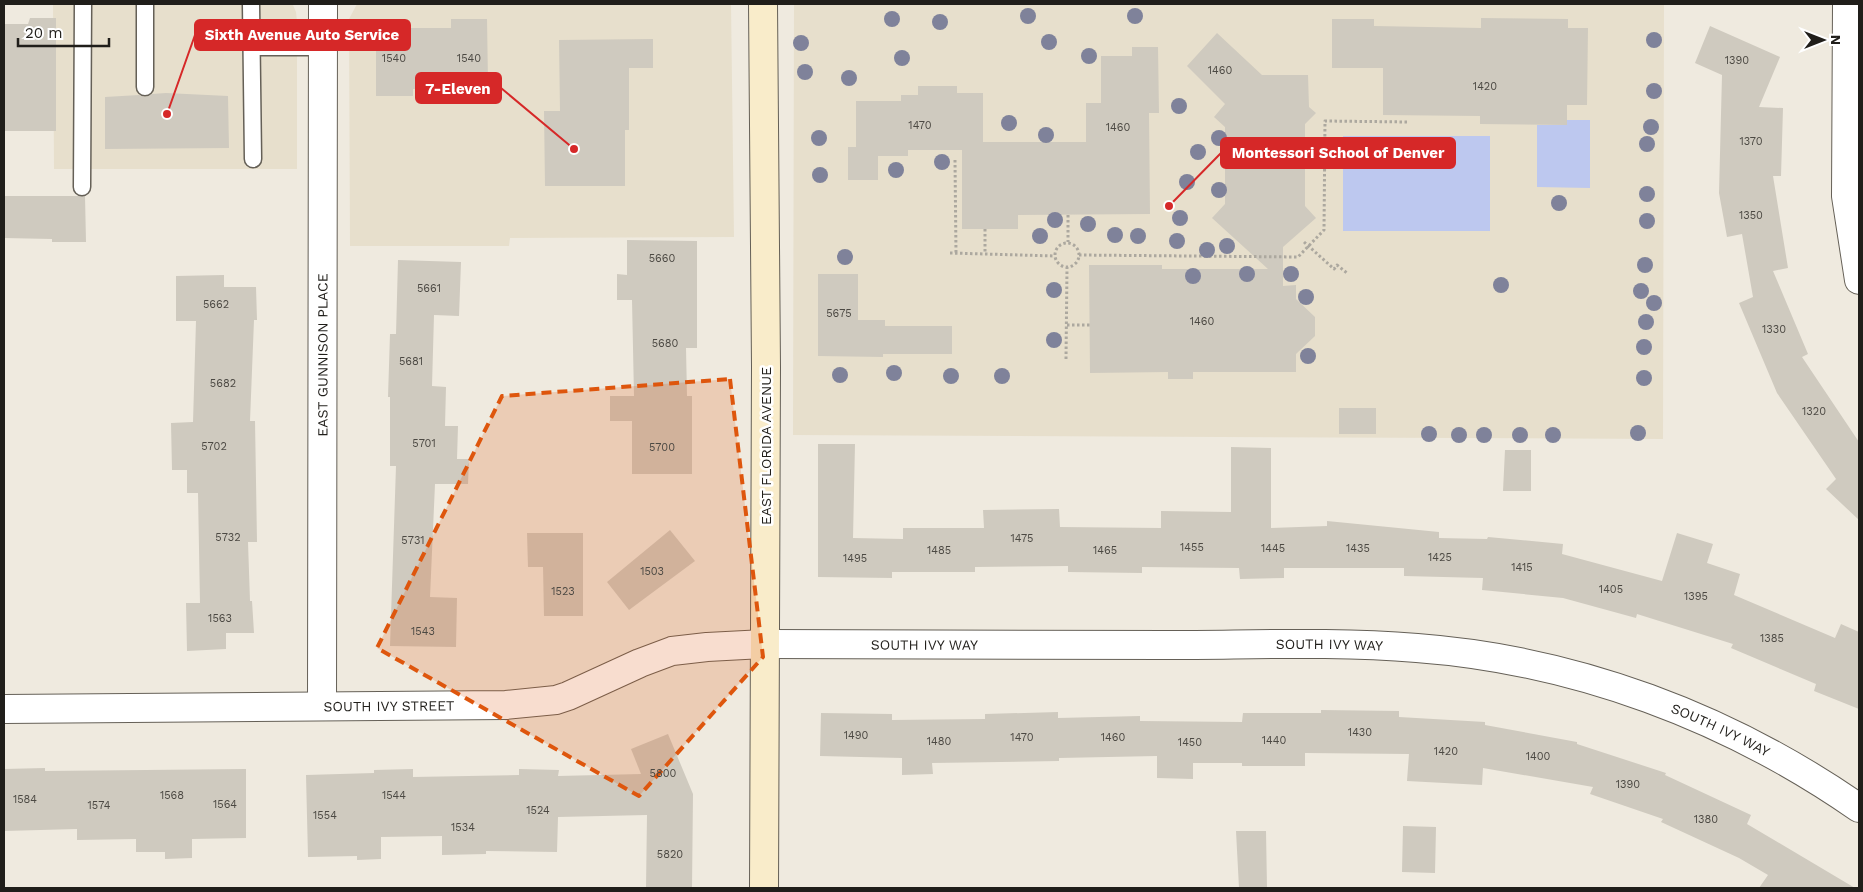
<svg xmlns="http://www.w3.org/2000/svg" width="1863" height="892" viewBox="0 0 1863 892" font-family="'Work Sans',sans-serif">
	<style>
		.built { fill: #e7dfcc }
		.green { fill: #bdc8ef }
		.building { fill: #cfcabf }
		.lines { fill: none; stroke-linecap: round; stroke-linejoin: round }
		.lane-casing { stroke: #656057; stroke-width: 19 }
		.street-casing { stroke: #656057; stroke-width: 30 }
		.secondary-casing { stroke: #656057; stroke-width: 30 }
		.path { stroke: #aca89f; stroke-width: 3; stroke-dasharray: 2.5 2.5; stroke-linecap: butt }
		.lane { stroke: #fff; stroke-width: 16 }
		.street { stroke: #fff; stroke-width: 28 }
		.secondary { stroke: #f9ecca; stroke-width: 28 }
		.tree { fill: #7f829a }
		.marked { fill: #de560d; fill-opacity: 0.2; stroke: #de560d; stroke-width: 4; stroke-dasharray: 10 6; stroke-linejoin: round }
		.labels { text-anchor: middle; stroke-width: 5; stroke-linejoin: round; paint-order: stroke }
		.number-label { font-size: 11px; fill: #4c4943 }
		.street-label { font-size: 14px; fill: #201e1a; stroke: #fff }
		.leader { fill: none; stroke: #d62828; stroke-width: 2 }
		.callout-dot { fill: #d62828; stroke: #fff; stroke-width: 2 }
		.callout { fill: #d62828; stroke: #d62828; stroke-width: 2 }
		.callout-label { font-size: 15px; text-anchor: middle; font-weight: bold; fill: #fff }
	</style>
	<rect width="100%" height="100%" fill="#efeadf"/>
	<!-- built -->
	<path class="built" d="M53 4 293 5 296 12 297 21V169H54Z
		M357 4H731L734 237 510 238 509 246H350L349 19Z
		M794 4H1664L1663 439 793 435Z"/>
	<!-- green -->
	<path class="green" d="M1567 120H1590V188L1537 187V125H1566Z
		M1343 136H1490V231H1343Z"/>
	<!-- building -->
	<path class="building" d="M30 18H56V131H4V24H28Z
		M1481 18 1568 19V28H1588L1587 105H1567V125L1480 124V116L1383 115V68H1332V19H1374V26L1481 28Z
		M451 19H487L488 83H453V89H413V96H376V33L410 32V28H451Z
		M1710 26 1780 57 1759 107 1783 108 1781 176H1773L1788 268 1773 271 1808 354 1802 357 1859 442V520L1826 489 1836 479 1777 393 1739 303 1753 297 1742 234 1727 237 1719 193 1722 75 1695 63Z
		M1217 33 1262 75H1308L1309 107 1316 113 1305 124V206L1316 218 1283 247V286L1296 285V299L1315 317V336L1296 354V372H1193V379H1168V372L1090 373 1089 265H1162V269H1268L1212 218 1225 204V127L1214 117 1225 104 1187 66Z
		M653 39V68H629V130H625V186H545L544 111H560L559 40Z
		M1132 47H1158L1159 113H1149L1150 214 1018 215V229H962V150H908V156H878V180H848V147H856V101H901V95H918V86H957V93H983V142H1086V103H1101V56H1132Z
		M166 93 228 96 229 148 105 149V97L139 95 145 97 152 94Z
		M4 196H85L86 242H52V239L4 238Z
		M627 240 697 241V348H686L687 396H692V474H632V421H610V396H634L632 300H617V274L627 275Z
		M398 260 461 262 459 316 434 315 432 386 446 387 445 426H458L457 459H469L468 484H435L430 597 457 598 456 647 390 646 396 466H390V397H388L390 334H396Z
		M818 274H858V320H885V326H952V354H883V357L818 356Z
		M224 275V287H256L257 320H254L250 421H255L257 542H248L250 601H252L254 633H226V649L187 651 186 603H200L198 493H187V470H172L171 423 193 422 196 321H176V276Z
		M1339 408H1376V434H1339Z
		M818 444H855L853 538 903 539V528H984L983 510 1059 509 1060 527 1161 528V511L1231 512V447L1271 448V528L1327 526V521L1439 532V538L1487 539 1488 537 1563 544 1562 554 1662 581 1677 533 1713 544 1707 563 1740 574 1734 595 1835 638 1841 624 1859 632V709L1814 691 1816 684 1731 648 1733 644 1637 614 1636 618 1563 598 1482 590 1483 578 1404 576V568H1284V578L1240 579 1239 568 1142 567V573L1068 572V566L975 567V572H892V578L818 577Z
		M1505 450H1531V491H1503Z
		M670 530 695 561 629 610 607 582Z
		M527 533H583V616H544L543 567H528Z
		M1321 710 1399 711V717L1485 722V725L1577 742V744L1666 773 1665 775 1751 815 1747 824 1855 888H1759L1768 875 1739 858 1661 822 1663 819 1590 794 1593 787 1483 768 1482 785 1407 781 1409 754 1305 753V766H1242V763H1193V779L1157 778V756L1059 758V761L932 763 933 774 902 775V758L820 756 821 713 892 714V720L985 719V714L1058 712V718L1140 716V721L1242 722 1243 713H1321Z
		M668 734 693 794 692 888H646L647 815 558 817 557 852 486 851V854L442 855V836L381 837V859L357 860V856L308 857 306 775 374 773V770L413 769V777L519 775V769L559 770 558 776 641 774 631 749Z
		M45 768V771L246 769V838L192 839V858L165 859V852H136V839L77 840V829L4 831V769Z
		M1403 826 1436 827 1435 873 1402 872Z
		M1236 831H1266L1267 888H1239Z"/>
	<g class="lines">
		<!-- lane casing -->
		<g class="lane-casing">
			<path id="lane" d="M145 4V87
				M251 4 253 159
				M251 47H323
				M82 187 83 4"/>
		</g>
		<!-- street casing -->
		<g class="street-casing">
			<g id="street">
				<path d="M1847 4 1846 196 1859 280"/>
				<path id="s1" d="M322 706 323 4"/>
				<path id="s2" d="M4 709 506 705 556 700 568 696 640 663 672 651 707 647 765 644C899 645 1033 645 1168 645 1250 645 1334 641 1417 648 1576 660 1728 717 1859 808"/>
			</g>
		</g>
		<!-- secondary casing -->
		<g class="secondary-casing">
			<path id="secondary" d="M763 4 766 367 764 888"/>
		</g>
		<!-- path -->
		<path class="path" d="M955 160 956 253
			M1068 215V242
			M985 229V254
			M1304 242 1334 269 1337 265 1347 273
			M1055 255a12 12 0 1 1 24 0a12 12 0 1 1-24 0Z
			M950 253 1055 256
			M1079 255 1298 257 1324 230 1325 121 1409 122
			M1067 325H1090
			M1066 359 1067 267"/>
		<!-- lane -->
		<use href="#lane" class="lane"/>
		<!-- street -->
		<use href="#street" class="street"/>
		<!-- secondary -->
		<use href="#secondary" class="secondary"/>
	</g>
	<!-- trees -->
	<g class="tree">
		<circle cx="1028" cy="16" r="8"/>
		<circle cx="1135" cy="16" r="8"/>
		<circle cx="892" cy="19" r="8"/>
		<circle cx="940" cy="22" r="8"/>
		<circle cx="1654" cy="40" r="8"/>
		<circle cx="1049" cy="42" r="8"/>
		<circle cx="801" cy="43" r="8"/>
		<circle cx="1089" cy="56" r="8"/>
		<circle cx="902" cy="58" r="8"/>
		<circle cx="805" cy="72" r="8"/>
		<circle cx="849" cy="78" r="8"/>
		<circle cx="1654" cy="91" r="8"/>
		<circle cx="1179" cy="106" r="8"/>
		<circle cx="1009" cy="123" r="8"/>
		<circle cx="1651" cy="127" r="8"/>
		<circle cx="1046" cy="135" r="8"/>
		<circle cx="819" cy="138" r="8"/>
		<circle cx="1219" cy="138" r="8"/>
		<circle cx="1647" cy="144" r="8"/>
		<circle cx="1198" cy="152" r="8"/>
		<circle cx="942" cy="162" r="8"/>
		<circle cx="896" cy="170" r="8"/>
		<circle cx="820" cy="175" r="8"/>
		<circle cx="1187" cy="182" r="8"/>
		<circle cx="1219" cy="190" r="8"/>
		<circle cx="1647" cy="194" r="8"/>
		<circle cx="1559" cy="203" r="8"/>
		<circle cx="1180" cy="218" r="8"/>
		<circle cx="1055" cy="220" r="8"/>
		<circle cx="1647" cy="221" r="8"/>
		<circle cx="1088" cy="224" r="8"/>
		<circle cx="1115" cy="235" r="8"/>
		<circle cx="1040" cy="236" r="8"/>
		<circle cx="1138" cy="236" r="8"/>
		<circle cx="1177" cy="241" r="8"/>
		<circle cx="1227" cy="246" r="8"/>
		<circle cx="1207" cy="250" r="8"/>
		<circle cx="845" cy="257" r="8"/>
		<circle cx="1645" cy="265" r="8"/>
		<circle cx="1247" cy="274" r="8"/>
		<circle cx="1291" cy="274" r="8"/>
		<circle cx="1193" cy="276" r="8"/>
		<circle cx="1501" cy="285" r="8"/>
		<circle cx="1054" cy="290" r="8"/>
		<circle cx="1641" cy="291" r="8"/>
		<circle cx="1306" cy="297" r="8"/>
		<circle cx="1654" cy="303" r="8"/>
		<circle cx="1646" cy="322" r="8"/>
		<circle cx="1054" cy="340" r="8"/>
		<circle cx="1644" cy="347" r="8"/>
		<circle cx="1308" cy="356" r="8"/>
		<circle cx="894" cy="373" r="8"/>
		<circle cx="840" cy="375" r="8"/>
		<circle cx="951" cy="376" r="8"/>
		<circle cx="1002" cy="376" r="8"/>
		<circle cx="1644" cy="378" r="8"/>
		<circle cx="1638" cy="433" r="8"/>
		<circle cx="1429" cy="434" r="8"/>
		<circle cx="1459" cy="435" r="8"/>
		<circle cx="1484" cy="435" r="8"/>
		<circle cx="1520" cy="435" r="8"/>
		<circle cx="1553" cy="435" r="8"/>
	</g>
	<!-- marked area -->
	<path class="marked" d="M730 379 763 657 639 796 377 648 502 396Z"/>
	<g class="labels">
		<!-- number labels -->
		<g class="number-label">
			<text x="394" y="62">1540</text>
			<text x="469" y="62">1540</text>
			<text x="1737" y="64">1390</text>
			<text x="1220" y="74">1460</text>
			<text x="1485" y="90">1420</text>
			<text x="920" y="129">1470</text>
			<text x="1118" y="131">1460</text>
			<text x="1751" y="145">1370</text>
			<text x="1751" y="219">1350</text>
			<text x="662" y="262">5660</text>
			<text x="429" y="292">5661</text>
			<text x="216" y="308">5662</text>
			<text x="839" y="317">5675</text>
			<text x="1202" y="325">1460</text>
			<text x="1774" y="333">1330</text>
			<text x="665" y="347">5680</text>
			<text x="411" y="365">5681</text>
			<text x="223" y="387">5682</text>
			<text x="1814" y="415">1320</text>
			<text x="424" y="447">5701</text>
			<text x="214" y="450">5702</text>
			<text x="662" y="451">5700</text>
			<text x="228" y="541">5732</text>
			<text x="1022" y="542">1475</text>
			<text x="413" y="544">5731</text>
			<text x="1192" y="551">1455</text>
			<text x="1273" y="552">1445</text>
			<text x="1358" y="552">1435</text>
			<text x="939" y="554">1485</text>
			<text x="1105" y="554">1465</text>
			<text x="1440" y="561">1425</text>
			<text x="855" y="562">1495</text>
			<text x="1522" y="571">1415</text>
			<text x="652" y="575">1503</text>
			<text x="1611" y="593">1405</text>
			<text x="563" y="595">1523</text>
			<text x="1696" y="600">1395</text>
			<text x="220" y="622">1563</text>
			<text x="423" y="635">1543</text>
			<text x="1772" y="642">1385</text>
			<text x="1360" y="736">1430</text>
			<text x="856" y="739">1490</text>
			<text x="1022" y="741">1470</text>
			<text x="1113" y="741">1460</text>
			<text x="1274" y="744">1440</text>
			<text x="939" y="745">1480</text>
			<text x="1190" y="746">1450</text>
			<text x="1446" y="755">1420</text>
			<text x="1538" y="760">1400</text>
			<text x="663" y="777">5800</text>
			<text x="1628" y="788">1390</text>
			<text x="172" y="799">1568</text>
			<text x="394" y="799">1544</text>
			<text x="25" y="803">1584</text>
			<text x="225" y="808">1564</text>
			<text x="99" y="809">1574</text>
			<text x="538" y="814">1524</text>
			<text x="325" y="819">1554</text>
			<text x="1706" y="823">1380</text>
			<text x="463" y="831">1534</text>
			<text x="670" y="858">5820</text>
		</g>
		<!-- street labels -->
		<g class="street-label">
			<text dy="5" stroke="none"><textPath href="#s1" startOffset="351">EAST GUNNISON PLACE</textPath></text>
			<text transform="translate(766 446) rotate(-90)" y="5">EAST FLORIDA AVENUE</text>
			<text dy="5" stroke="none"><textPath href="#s2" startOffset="931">SOUTH IVY WAY</textPath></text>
			<text dy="5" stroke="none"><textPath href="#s2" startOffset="1336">SOUTH IVY WAY</textPath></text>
			<text dy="5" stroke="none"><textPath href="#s2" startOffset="385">SOUTH IVY STREET</textPath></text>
			<text dy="5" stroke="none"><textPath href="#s2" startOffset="1740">SOUTH IVY WAY</textPath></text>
		</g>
	</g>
	<!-- callouts -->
	<path class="leader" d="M167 114L195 35M574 149L501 88M1169 206L1221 153"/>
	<g class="callout-dot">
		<circle cx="167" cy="114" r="5"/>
		<circle cx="574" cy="149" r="5"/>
		<circle cx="1169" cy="206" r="5"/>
	</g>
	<g class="callout">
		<rect x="195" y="20" width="215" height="30" rx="5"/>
		<rect x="416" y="73" width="85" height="30" rx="5"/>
		<rect x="1221" y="138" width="234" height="30" rx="5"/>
	</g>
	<g class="callout-label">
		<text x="302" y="40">Sixth Avenue Auto Service</text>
		<text x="458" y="94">7-Eleven</text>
		<text x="1338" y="158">Montessori School of Denver</text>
	</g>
	<!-- border -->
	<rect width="1863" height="892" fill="none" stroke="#201e1a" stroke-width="10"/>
	<!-- north arrow -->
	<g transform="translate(1823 40) rotate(90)" stroke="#ffffff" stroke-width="4" paint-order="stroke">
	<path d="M0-4L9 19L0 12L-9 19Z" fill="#201e1a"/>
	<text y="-8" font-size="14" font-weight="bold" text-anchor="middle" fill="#201e1a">N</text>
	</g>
	<!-- scale -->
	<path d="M18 38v8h91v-8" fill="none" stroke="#201e1a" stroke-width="2.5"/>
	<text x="25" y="38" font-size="15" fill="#201e1a" stroke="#ffffff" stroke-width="4" paint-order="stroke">20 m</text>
</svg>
